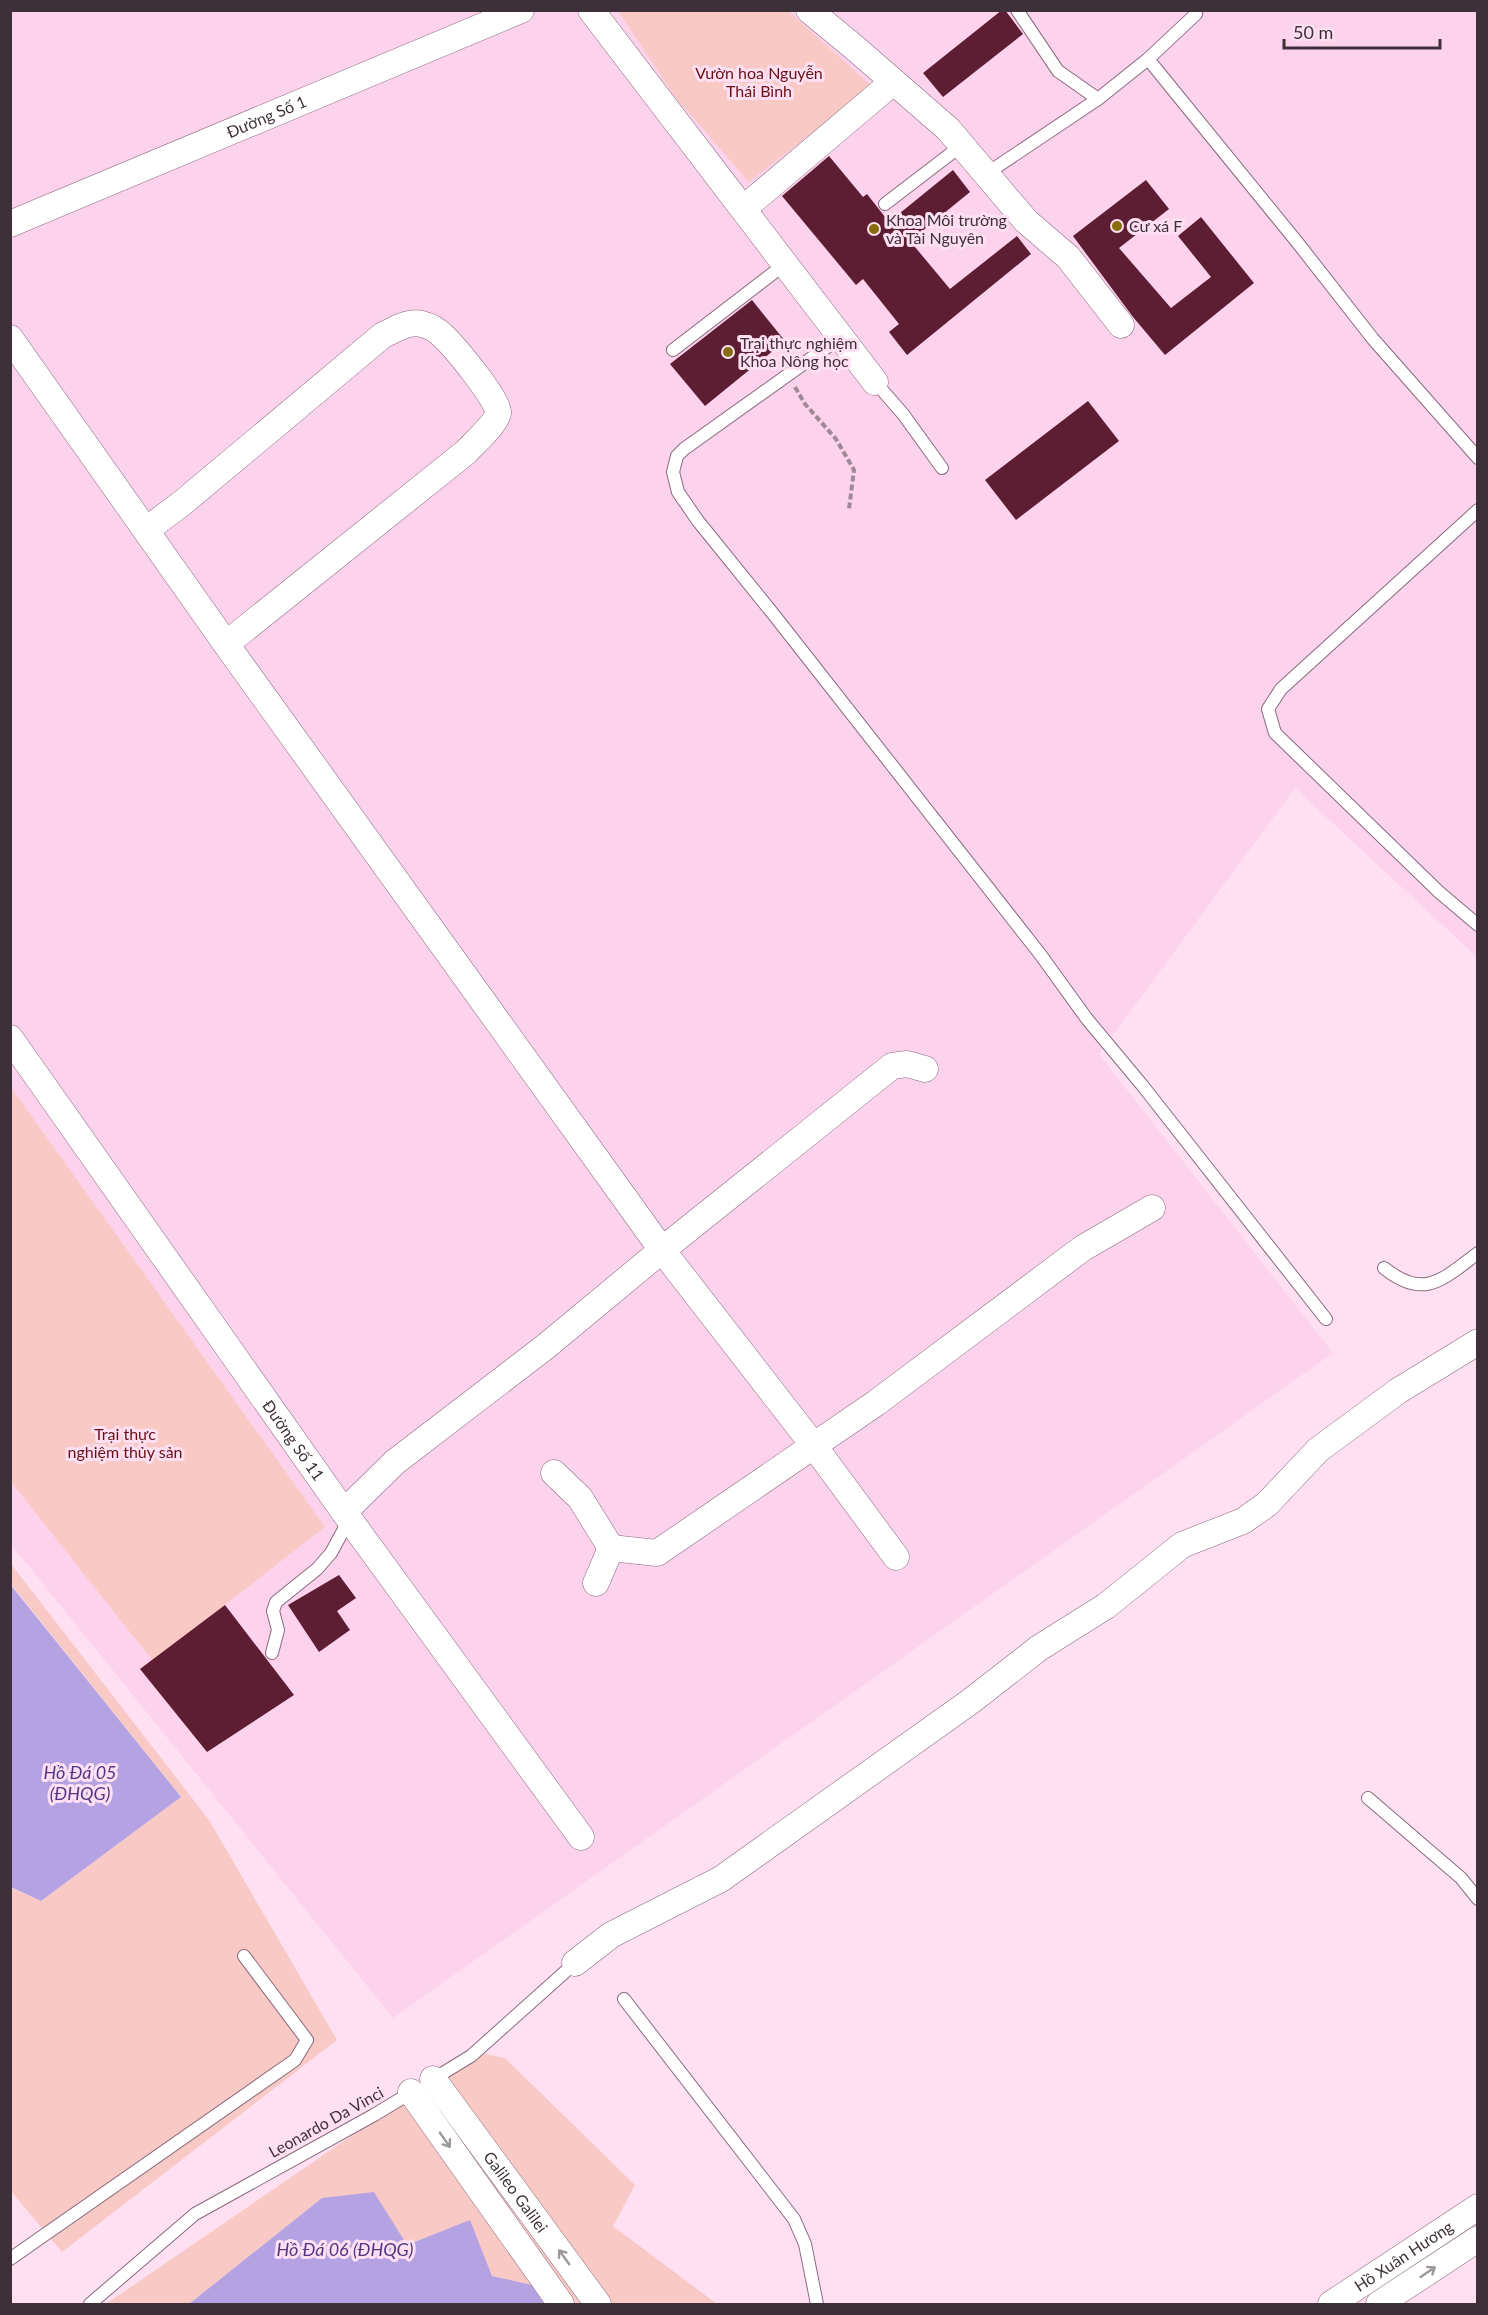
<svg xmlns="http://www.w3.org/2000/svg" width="1488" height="2315" viewBox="0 0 1488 2315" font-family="Lato,sans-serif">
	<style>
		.built { fill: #fdd2ed }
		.green { fill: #f9cac5 }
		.water { fill: #b4a2e3 }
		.building { fill: #5d1d33 }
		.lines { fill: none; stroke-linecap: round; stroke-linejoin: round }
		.service-casing { stroke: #89697d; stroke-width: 14 }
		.minor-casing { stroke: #89697d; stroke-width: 27 }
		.path { stroke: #9f8997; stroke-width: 4; stroke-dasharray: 6 3; stroke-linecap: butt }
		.service { stroke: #fff; stroke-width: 12 }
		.minor { stroke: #fff; stroke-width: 26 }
		.oneway { stroke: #9e989c }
		.poi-dot { fill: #876d0b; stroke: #fee0f2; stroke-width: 2 }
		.labels { text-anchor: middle; stroke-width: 6; stroke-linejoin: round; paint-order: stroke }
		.park-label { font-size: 16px; fill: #6b0f14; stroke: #fee0f2 }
		.street-label { font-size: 16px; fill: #3e3039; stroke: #fee0f2 }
		.poi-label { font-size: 16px; fill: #3e3039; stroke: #fee0f2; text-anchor: start }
		.water-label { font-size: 18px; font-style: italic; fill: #523785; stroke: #fee0f2 }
	</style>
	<rect width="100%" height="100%" fill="#fee0f2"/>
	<!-- built -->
	<path class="built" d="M10 11H1477V957L1295 788 1099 1054 1333 1353 393 2018 11 1544Z"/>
	<!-- green -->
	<path class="green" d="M618 11H788L872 86 749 182 676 98Z
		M10 1086 325 1527 153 1661 11 1482Z
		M11 1564 209 1820 337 2040 62 2252 11 2191 10 1887 41 1901 181 1797 11 1584Z
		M470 2051 505 2058 635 2185 613 2226 717 2304H544L532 2285 492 2276 470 2221 407 2245 322 2198 189 2304H106L370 2123Z"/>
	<!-- water -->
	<path class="water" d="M10 1584 181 1797 41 1901 11 1887Z
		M374 2192 407 2245 470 2220 492 2276 532 2285 544 2304H189L322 2198Z"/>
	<!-- building -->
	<path class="building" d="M1002 10H1005L1023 34 943 97 923 73Z
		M829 156 863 197 867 194 889 222 953 170 970 192 910 241 950 289 1017 236 1031 254 907 355 889 332 899 324 863 279 856 285 782 196Z
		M1146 180 1169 209 1119 248 1171 308 1211 277 1178 236 1201 217 1254 283 1165 355 1133 317 1073 236Z
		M752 300 785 341 705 406 670 364Z
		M1088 401 1119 441 1016 520 985 480Z
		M339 1575 356 1598 337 1611 350 1630 319 1652 288 1605Z
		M225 1605 294 1695 207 1752 140 1669Z"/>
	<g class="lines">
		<!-- service casing -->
		<g class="service-casing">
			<path id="service" d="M1194 10 1196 14 1148 59 1297 242 1373 339 1478 458
				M1098 99 1148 59
				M986 174 1098 99 1058 71 1017 10
				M885 204 962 145
				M841 337 684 449 677 456 673 472 678 492 698 521 774 615 1040 954 1087 1019 1142 1085 1326 1319
				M673 350 785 264
				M875 382 903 414 942 468
				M1478 510 1281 689 1268 709 1275 733 1439 892 1478 925
				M1384 1268C1424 1300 1442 1280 1478 1253
				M272 1653 278 1630 273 1611 276 1602 317 1569 331 1553 344 1529 345 1517
				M1368 1798 1461 1878 1478 1899
				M624 1999 794 2219 805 2244 817 2304
				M430 2081 471 2056 575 1963
				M10 2259 295 2060 307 2040 244 1956
				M90 2304 195 2214 374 2115 412 2092"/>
		</g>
		<!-- minor casing -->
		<g class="minor-casing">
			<g id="minor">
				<path d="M591 10 875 382"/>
				<path d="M809 10 855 48 948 129 1026 221 1068 257 1121 325"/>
				<path d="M743 209 893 82"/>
				<path id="s1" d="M10 224 521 10"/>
				<path d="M10 338 226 644 662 1250 814 1446 896 1557"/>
				<path d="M146 530 181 504 383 335C396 329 408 321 422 324 430 326 437 330 442 335 453 345 500 401 498 413 496 424 474 443 466 452L226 644"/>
				<path id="s2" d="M10 1038 344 1512 581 1837"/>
				<path d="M554 1473 580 1498 611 1548"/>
				<path d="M344 1512 395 1462 545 1347 662 1250 892 1066 907 1064 925 1069"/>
				<path d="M596 1583 611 1548 657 1553 876 1403 1083 1248 1152 1208"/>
				<path d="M575 1963 611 1935 721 1879 971 1701 1039 1648 1106 1606 1182 1545 1243 1521 1267 1504 1318 1450 1398 1391 1478 1342"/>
				<path id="s3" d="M433 2079 598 2304"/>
				<path d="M411 2092 561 2304"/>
				<path id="s4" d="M1331 2304 1478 2207"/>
				<path d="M1379 2304 1478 2239"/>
			</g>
		</g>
		<!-- path -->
		<path class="path" d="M795 387 805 404 836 439 854 470 849 509"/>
		<!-- service -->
		<use href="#service" class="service"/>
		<!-- minor -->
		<use href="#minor" class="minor"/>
	</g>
	<!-- one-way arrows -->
	<defs><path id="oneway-shaft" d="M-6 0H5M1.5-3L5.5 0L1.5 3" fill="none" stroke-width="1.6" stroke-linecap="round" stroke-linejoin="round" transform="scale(1.5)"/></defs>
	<g class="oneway">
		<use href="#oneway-shaft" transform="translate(445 2140) rotate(55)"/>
		<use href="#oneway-shaft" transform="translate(564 2257) rotate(-126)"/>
		<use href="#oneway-shaft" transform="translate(1428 2272) rotate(-34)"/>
	</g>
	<!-- markers -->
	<g class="poi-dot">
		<circle cx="1117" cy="226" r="6"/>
		<circle cx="874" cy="229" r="6"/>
		<circle cx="728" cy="352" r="6"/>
	</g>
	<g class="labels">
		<!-- park labels -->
		<g class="park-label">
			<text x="759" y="79">Vườn hoa Nguyễn<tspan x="759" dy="18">Thái Bình</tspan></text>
			<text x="125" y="1440">Trại thực<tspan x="125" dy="18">nghiệm thủy sản</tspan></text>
		</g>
		<!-- street labels -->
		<g class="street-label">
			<text dy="6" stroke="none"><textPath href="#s1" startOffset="278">Đường Số 1</textPath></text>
			<text dy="6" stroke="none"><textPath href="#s2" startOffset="492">Đường Số 11</textPath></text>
			<text transform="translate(326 2122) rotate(-29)" y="6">Leonardo Da Vinci</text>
			<text dy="6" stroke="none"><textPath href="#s3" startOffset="140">Galileo Galilei</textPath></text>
			<text dy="6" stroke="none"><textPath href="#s4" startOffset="87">Hồ Xuân Hương</textPath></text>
		</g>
		<!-- poi labels -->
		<g class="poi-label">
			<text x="886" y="226">Khoa Môi trường<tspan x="886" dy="18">và Tài Nguyên</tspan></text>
			<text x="1129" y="232">Cư xá F</text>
			<text x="740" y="349">Trại thực nghiệm<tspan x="740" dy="18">Khoa Nông học</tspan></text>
		</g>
		<!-- water labels -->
		<g class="water-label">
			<text x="80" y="1779">Hồ Đá 05<tspan x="80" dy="21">(ĐHQG)</tspan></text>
			<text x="345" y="2256">Hồ Đá 06 (ĐHQG)</text>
		</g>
	</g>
	<!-- border -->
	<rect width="1488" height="2315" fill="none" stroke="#3e3039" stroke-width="24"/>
	<!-- scale -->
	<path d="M1284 39v9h156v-9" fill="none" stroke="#3e3039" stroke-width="3"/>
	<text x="1293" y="39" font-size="18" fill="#3e3039" stroke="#fee0f2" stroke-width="4.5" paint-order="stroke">50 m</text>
</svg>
